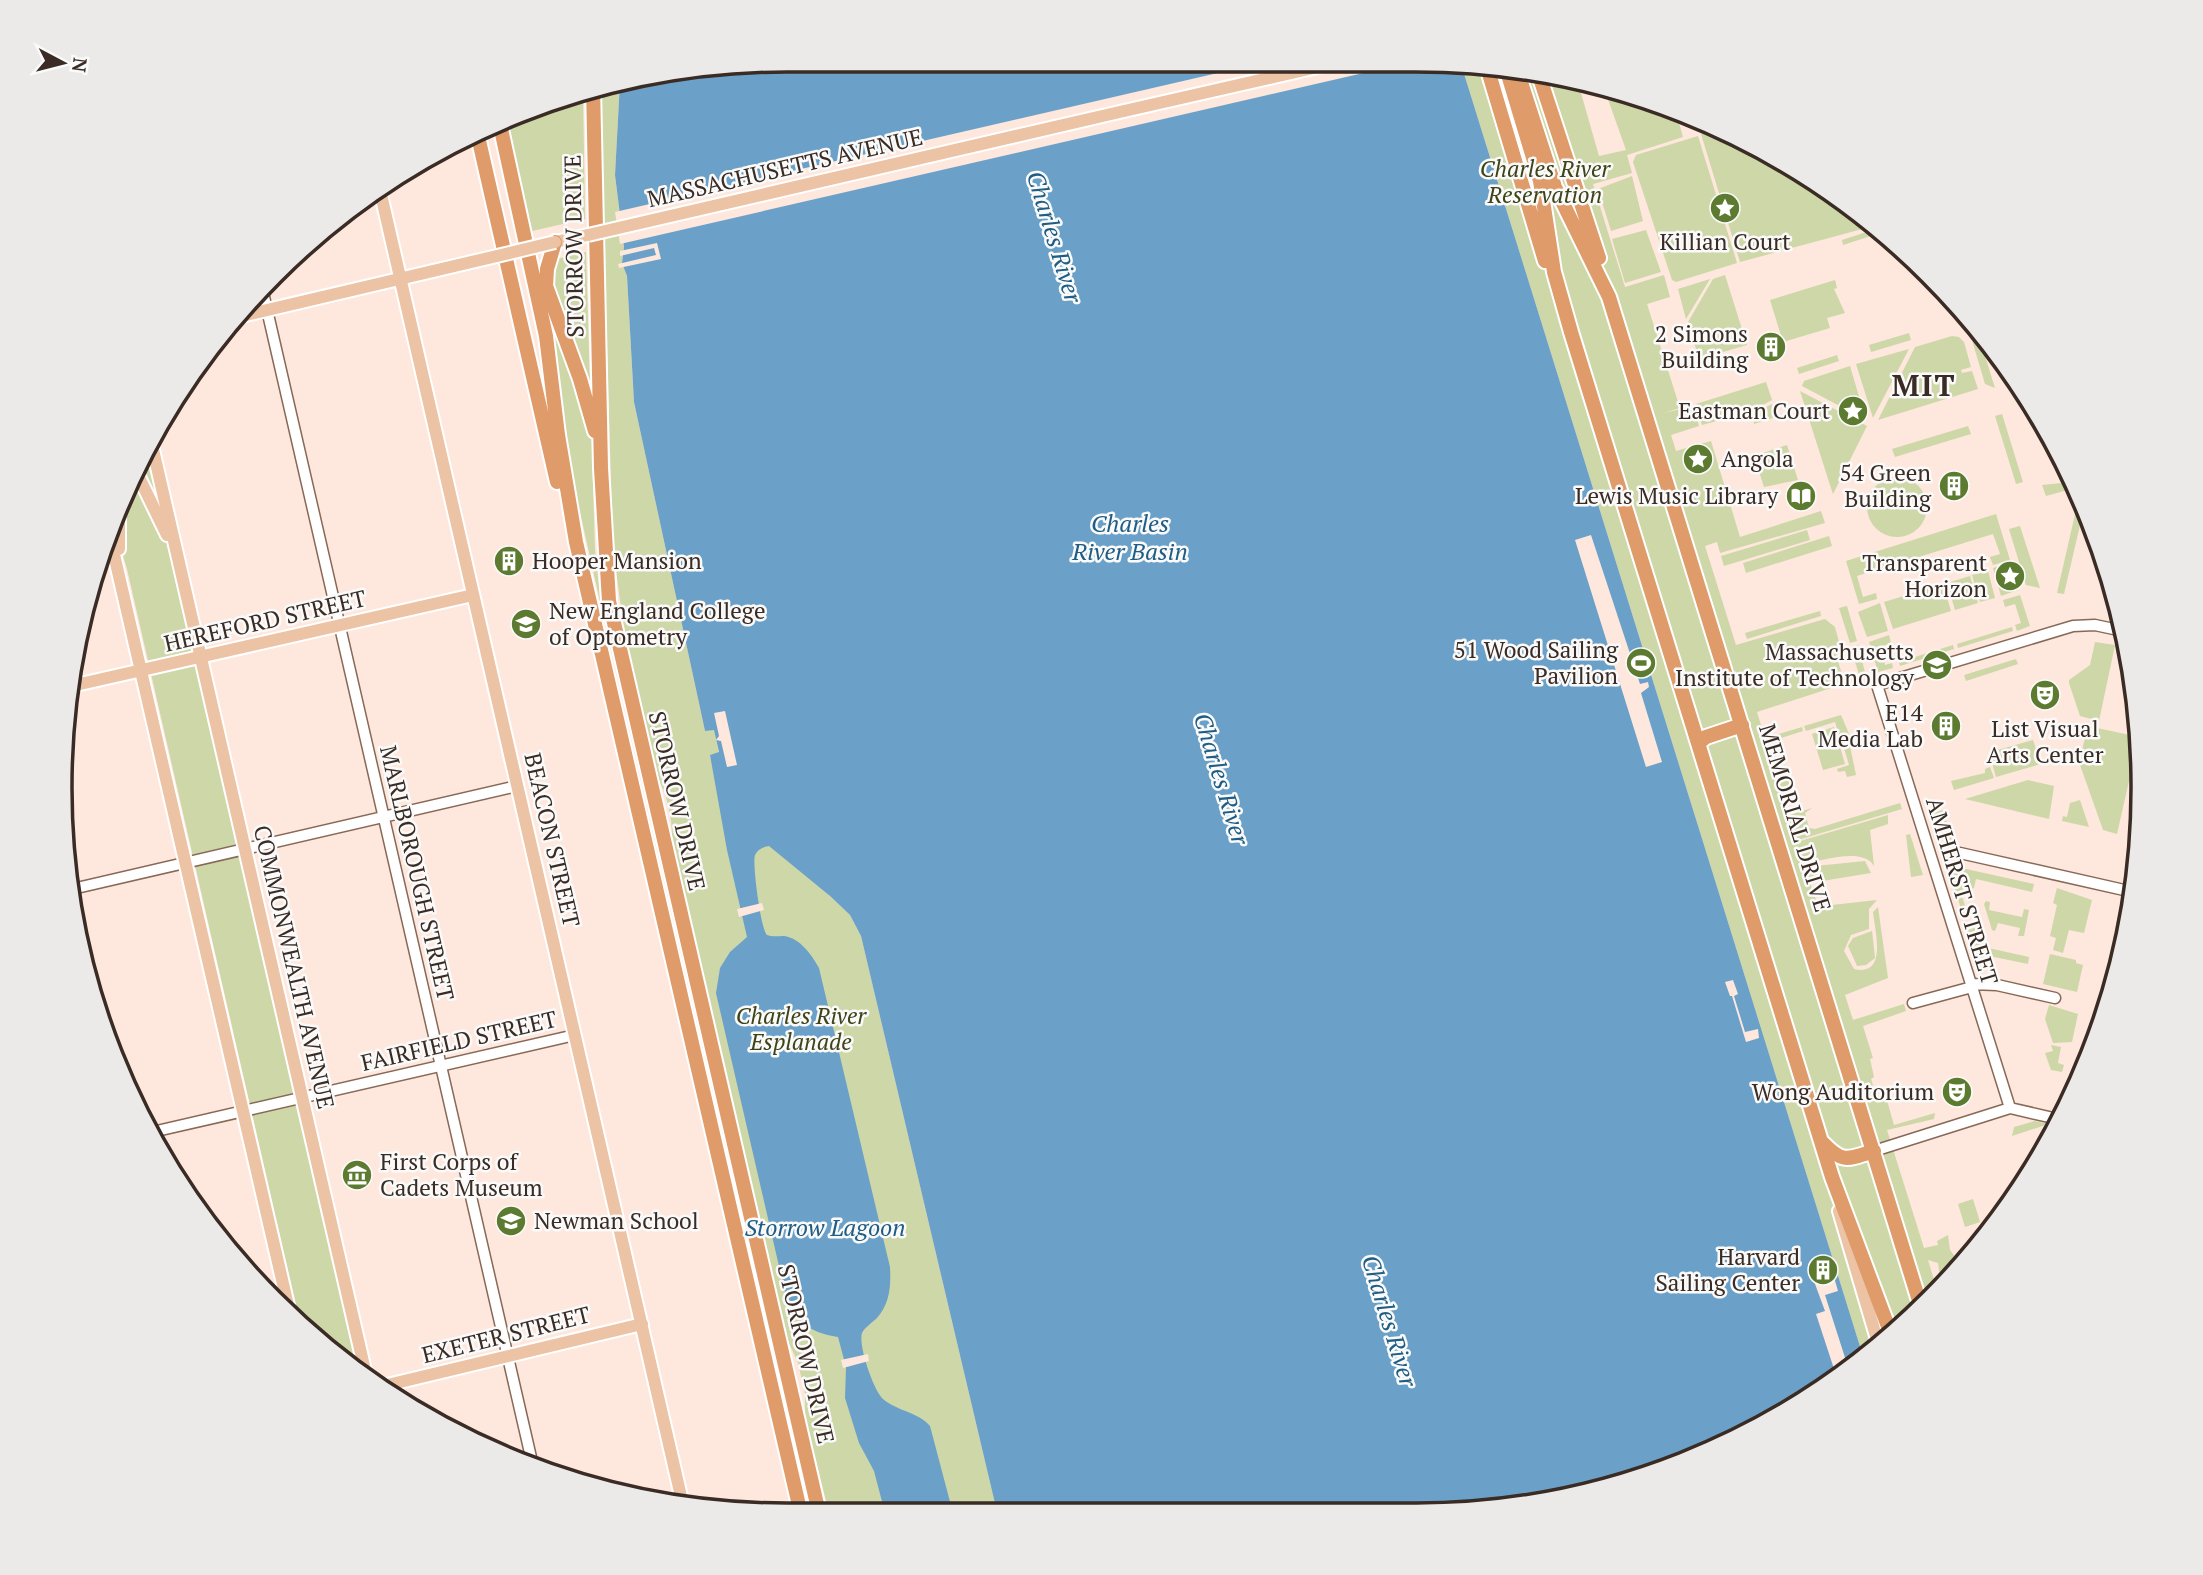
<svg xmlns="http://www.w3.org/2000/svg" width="2203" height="1575" viewBox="0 0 2203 1575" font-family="'PT Serif',serif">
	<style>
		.green { fill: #ced7a8 }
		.water { fill: #6ba1c8 }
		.pier { fill: #fee7dc }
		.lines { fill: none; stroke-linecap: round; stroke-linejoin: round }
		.minor-casing { stroke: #886857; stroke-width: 13 }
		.major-casing { stroke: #fff; stroke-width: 16 }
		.highway-casing { stroke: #fff; stroke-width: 18 }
		.minor { stroke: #fff; stroke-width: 10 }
		.major { stroke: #ecc3a5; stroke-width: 12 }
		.highway { stroke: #df9b69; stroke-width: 14 }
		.major-bridge-casing { stroke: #fff; stroke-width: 16; stroke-linecap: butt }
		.major-bridge { stroke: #ecc3a5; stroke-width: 12 }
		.labels { text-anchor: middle; stroke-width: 5; stroke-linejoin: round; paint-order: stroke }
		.street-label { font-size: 23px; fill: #3a2c24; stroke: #fafafa }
		.park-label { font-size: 23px; font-style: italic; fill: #3e4417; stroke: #fafafa }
		.poi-label { font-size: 23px; fill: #3a2c24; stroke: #fafafa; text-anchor: end }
		.water-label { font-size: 24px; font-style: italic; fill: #1f5d84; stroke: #fafafa }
		.district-label { font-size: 30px; font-weight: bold; letter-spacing: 2px; fill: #3a2c24; stroke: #fafafa }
		.rim { fill: none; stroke: #3a2c24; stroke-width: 3.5 }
	</style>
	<rect width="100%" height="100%" fill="#fee7dc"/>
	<!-- green -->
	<path class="green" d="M1461 64 1558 74 1577 79 1599 156 1626 150 1604 88 1675 109 1683 137 1627 155 1632 173 1593 184 1625 287 1664 275 1670 297 1647 304 1679 405 1692 401V404L1664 413 1693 406 1699 426 1671 435 1676 451 1711 441 1740 537 1821 511 1825 523 1720 553 1717 542 1705 546 1736 645 1825 619 1835 627 1842 653 1836 655 1842 674 1850 673 1854 677 1853 681 1757 712 1765 738 1802 727 1803 731 1778 739 1781 752 1768 748 1779 783 1786 780 1789 774 1796 792 1784 799 1797 842 1888 815V824L1870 830 1874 866C1864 847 1822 860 1804 864L1806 867 1865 861 1871 873 1810 883 1818 906 1822 903 1832 905 1877 900 1869 909V929L1851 935 1844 951 1854 969C1888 977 1875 931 1873 912L1878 907 1888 978 1845 995 1853 1020 1904 1004 1906 1011 1863 1026 1873 1058 1870 1059 1874 1077 1871 1079 1878 1101 1884 1090 1894 1125 1935 1113 1934 1119 1887 1130 1924 1248 1938 1245 1937 1241 1948 1235 1950 1250 1956 1258 1952 1262 1957 1269 1941 1286 1938 1263 1928 1260 1937 1290 1895 1335 1863 1356Z
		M620 82 615 175 624 247 622 263 627 276 634 402 705 731 714 729 719 753 710 755 721 801 830 896 850 915 861 936 997 1512 829 1513 805 1417V1394L798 1363 788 1341 672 840C672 815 668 797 656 775L624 630 613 548 599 84Z
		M583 90 585 219 532 231 506 116Z
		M1721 128 1780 157 1862 216 1866 228 1740 262 1701 134Z
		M1698 136 1737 263 1676 282 1672 280 1633 162 1636 155Z
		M1632 176 1643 221 1611 231 1598 189Z
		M1872 223 1880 233 1843 245 1842 240 1873 230Z
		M1646 230 1661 272 1625 283 1612 239Z
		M586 252 595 550 601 606 569 463 557 359 540 263Z
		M1725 275 1747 345 1699 359 1688 322 1713 279Z
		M1710 279 1686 319 1678 289Z
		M1835 280 1837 288 1834 289 1845 313 1827 318 1830 328 1783 342 1770 300Z
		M1976 327 1995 388 1985 384 1969 330Z
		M1909 333 1911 340 1871 352 1869 345Z
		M1952 336 1959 337 1964 342 1971 367 1961 370 1962 373 1972 371 1978 389 1878 420 1915 347Z
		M1909 349 1873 418 1856 364Z
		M1837 355 1839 361 1799 374 1797 368Z
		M1850 366 1866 420 1802 386 1804 381Z
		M1766 382 1772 400 1750 412 1702 425 1696 404Z
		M1800 391 1867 426 1833 494 1830 485Z
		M1772 404 1776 417 1754 424 1753 414Z
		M2038 413 2060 454 2052 456Z
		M2002 414 2023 482 2016 484 1995 416Z
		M1968 426 1971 434 1895 457 1892 449Z
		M1787 445 1798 480 1764 487 1754 456Z
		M147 447 358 1374 345 1365 300 1323 127 569 113 523 134 466Z
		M1867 507a30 30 0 1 1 60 0a30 30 0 1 1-60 0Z
		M2072 482 2075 488 2046 496 2042 485Z
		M2079 497 2084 508 2064 594 2057 593Z
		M1996 514 2010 560 1993 565 1990 557 2000 554 1993 534 1857 576 1863 597 1876 593 1877 599 1859 604 1846 561Z
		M2020 526 2040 588 2026 585 2009 529Z
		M1807 530 1810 540 1724 566 1721 556Z
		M1829 536 1832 546 1746 573 1743 563Z
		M2010 563 2011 568 2006 570 2011 585 2016 584 2018 590 2001 596 1993 568Z
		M1988 571 1995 598 1980 602 1972 575Z
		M1970 576 1978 603 1955 610 1947 583Z
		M1943 584 1951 611 1893 629 1884 602Z
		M2020 595 2030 626 2017 631 2015 625 2021 623 2015 604 2005 607 2003 600Z
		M1880 603 1888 631 1867 637 1858 612Z
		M1847 606 1857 641 1850 643 1839 608Z
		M1820 611 1821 616 1747 639 1745 633Z
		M2012 627 2013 631 1958 648 1957 644Z
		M1889 635 1891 643 1880 647 1885 665 1892 663 1893 668 1878 672 1869 642Z
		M2095 642 2115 645 2099 721 2080 716 2069 683V680L2090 665Z
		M1858 645 1866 676 1860 678 1851 648Z
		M1953 645 1954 649 1900 666 1899 662Z
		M2016 659 2018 664 1966 681 1964 675Z
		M1841 715 1850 736 1840 739 1835 722 1806 731 1804 726Z
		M2088 726 2139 737 2117 834 2103 830 2079 762Z
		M1834 727 1845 764 1823 770 1812 734Z
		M2033 740 2041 764 1996 777 1990 756 1994 751Z
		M1850 746 1856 775 1847 777 1845 771 1838 772 1837 769 1849 765 1844 748Z
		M1990 767 1994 778 1954 790 1951 781 1985 773V769Z
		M2028 780 2054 786 2049 819 1965 799Z
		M2080 800 2089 827 2062 821 2063 816 2067 817 2070 803Z
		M1900 803 1902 809 1798 840 1790 815 1812 808 1805 813 1809 828 1815 829Z
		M1943 810 1953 842 1939 835 1933 813Z
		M1910 834 1923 875 1911 877 1906 835Z
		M1948 865 2034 884 2032 892 1976 879 1974 888 1961 893 1968 915 1963 916Z
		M2057 888 2092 900 2084 933 2069 930 2063 953 2053 950 2056 938 2050 936 2057 905 2053 903Z
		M1986 901 1990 902 1989 910 2022 917 2024 909 2029 910 2024 936H2018L2020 928 1998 923 1995 931 1992 930 1984 904Z
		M2119 912 2129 914 2123 940 2113 938Z
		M1980 926 1974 931 1976 941 1986 938 1984 947 2029 957 2028 964 1975 953 1968 930Z
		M1872 931 1875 958 1866 965 1857 966 1848 946 1853 938Z
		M2050 954 2076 960V963L2083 965 2077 992 2043 984Z
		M2049 1005 2078 1014 2072 1042 2053 1043 2045 1019Z
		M2051 1045 2061 1047 2058 1063 2064 1065 2062 1072 2051 1070 2045 1053 2053 1051Z
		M2035 1121 2049 1124 2012 1136 2014 1127Z
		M1973 1199 1980 1222 1965 1227 1958 1204Z"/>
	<!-- water -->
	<path class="water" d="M788 60H1416L1461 64 1863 1356 1737 1441 1604 1491 1511 1509 997 1512 861 936 850 915 830 896 769 846C763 847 758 849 755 855 752 863 761 930 767 935 771 937 779 936 784 936 800 938 812 955 819 968L890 1267C891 1286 890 1303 877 1318 872 1323 865 1327 862 1333 858 1346 874 1391 883 1399 897 1411 918 1412 930 1426L953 1513H885L874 1471 859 1443 845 1398 846 1367 838 1337C816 1334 795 1324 787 1301L716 993 720 968 730 952 747 937 727 850 710 755 719 752 714 730 705 731 634 402 627 276 622 263 624 247 615 175 620 82Z"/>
	<!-- pier -->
	<path class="pier" d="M1274 60H1420L620 244 615 212Z
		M657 243 661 259 619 268 618 264 656 255 654 248 620 256V251Z
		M1591 535 1640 684 1648 682 1649 687 1641 693 1662 762 1646 767 1575 540Z
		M725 711 737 765 727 767 721 741 716 740 719 736 714 713Z
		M762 903 764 910 739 917 737 909Z
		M1733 980 1738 994 1734 996 1745 1032 1758 1029 1759 1038 1746 1042 1732 996H1730L1725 982Z
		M1828 1256 1838 1291 1825 1295 1848 1367 1836 1375 1816 1314 1825 1311 1808 1265 1810 1261Z
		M868 1354 869 1361 843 1368 841 1360Z"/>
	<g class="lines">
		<!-- minor casing -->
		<g class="minor-casing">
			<path id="minor" d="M262 288 533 1466
				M1960 853 2133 892
				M68 890 517 786
				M1971 984 1997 985 2055 998
				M1913 1003 1972 987
				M2010 1108 1877 685 2073 626 2095 625 2123 631
				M148 1133 575 1035
				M1874 1151 2010 1108 2062 1120"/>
		</g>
		<!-- major casing -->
		<g class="major-casing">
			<path id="major" d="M1124 111 1348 60
				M379 186 683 1505
				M555 242 588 235
				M233 318 497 256
				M151 441 367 1379
				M134 467 167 535
				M109 533 290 1314
				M119 549V506
				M67 687 473 595
				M1839 1211 1879 1346
				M379 1387 642 1324"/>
		</g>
		<!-- highway casing -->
		<g class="highway-casing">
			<path id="highway" d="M1487 67 1545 261
				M1506 68 1540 181 1554 272 1571 332 1832 1177 1892 1337
				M1517 70 1555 187 1609 297 1921 1307
				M1538 72 1599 258
				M593 86 601 468 609 601 819 1513
				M499 120 546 336 558 435 576 542 801 1514
				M477 132 557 482
				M555 242 547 269 546 286 580 379 595 431
				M1699 743 1706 737 1742 725
				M1823 1143C1843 1164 1848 1159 1874 1151"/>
		</g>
		<!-- minor -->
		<use href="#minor" class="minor"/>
		<!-- major -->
		<use href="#major" class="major"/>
		<!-- highway -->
		<use href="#highway" class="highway"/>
		<!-- major-bridge casing -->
		<g class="major-bridge-casing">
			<path id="major-bridge" d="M588 235 1124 111
				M497 256 555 242"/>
		</g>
		<!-- major-bridge -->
		<use href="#major-bridge" class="major-bridge"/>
	</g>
	<!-- icons -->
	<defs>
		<g id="sight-disc" transform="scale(1.575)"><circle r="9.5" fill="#5c7b30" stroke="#fafafa"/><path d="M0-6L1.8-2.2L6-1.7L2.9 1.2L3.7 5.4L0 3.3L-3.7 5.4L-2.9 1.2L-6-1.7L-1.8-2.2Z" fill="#fff"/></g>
		<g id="building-disc" transform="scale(1.575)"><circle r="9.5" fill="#5c7b30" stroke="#fafafa"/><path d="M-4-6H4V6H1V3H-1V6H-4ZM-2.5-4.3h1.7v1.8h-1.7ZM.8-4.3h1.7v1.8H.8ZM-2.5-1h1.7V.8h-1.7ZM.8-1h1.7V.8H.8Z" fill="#fff"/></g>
		<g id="library-disc" transform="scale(1.575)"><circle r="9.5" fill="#5c7b30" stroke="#fafafa"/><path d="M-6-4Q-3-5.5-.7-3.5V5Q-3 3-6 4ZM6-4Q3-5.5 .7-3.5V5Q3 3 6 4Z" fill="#fff"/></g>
		<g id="university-disc" transform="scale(1.575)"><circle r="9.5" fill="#5c7b30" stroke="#fafafa"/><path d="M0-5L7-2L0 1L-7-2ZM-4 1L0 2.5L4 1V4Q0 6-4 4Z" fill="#fff"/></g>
		<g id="stadium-disc" transform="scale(1.575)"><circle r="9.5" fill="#5c7b30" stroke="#fafafa"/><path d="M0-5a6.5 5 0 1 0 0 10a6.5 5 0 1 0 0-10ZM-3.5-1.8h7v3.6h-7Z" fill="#fff"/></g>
		<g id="theatre-disc" transform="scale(1.575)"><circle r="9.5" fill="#5c7b30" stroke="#fafafa"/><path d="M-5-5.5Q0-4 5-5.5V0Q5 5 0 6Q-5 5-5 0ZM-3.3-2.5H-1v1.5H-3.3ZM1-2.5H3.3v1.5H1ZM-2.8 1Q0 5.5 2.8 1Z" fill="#fff"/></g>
		<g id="museum-disc" transform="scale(1.575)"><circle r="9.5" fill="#5c7b30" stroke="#fafafa"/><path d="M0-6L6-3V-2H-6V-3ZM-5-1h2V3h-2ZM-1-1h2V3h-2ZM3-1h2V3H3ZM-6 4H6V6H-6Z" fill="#fff"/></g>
		<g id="school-disc" transform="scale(1.575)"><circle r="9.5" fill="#5c7b30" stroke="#fafafa"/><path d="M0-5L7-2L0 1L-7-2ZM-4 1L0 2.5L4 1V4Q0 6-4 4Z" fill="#fff"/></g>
	</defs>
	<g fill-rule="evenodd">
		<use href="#sight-disc" x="1725" y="208"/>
		<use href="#building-disc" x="1771" y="347"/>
		<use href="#sight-disc" x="1853" y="411"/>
		<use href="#sight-disc" x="1698" y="459"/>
		<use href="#building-disc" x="1954" y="486"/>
		<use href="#library-disc" x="1801" y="496"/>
		<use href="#building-disc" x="509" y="561"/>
		<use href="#sight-disc" x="2010" y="576"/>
		<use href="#university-disc" x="526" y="624"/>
		<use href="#stadium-disc" x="1641" y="663"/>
		<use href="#university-disc" x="1937" y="665"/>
		<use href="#theatre-disc" x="2045" y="695"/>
		<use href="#building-disc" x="1946" y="726"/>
		<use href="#theatre-disc" x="1957" y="1092"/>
		<use href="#museum-disc" x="357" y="1175"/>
		<use href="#school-disc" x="511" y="1221"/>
		<use href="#building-disc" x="1823" y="1270"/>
	</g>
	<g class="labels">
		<!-- street labels -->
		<g class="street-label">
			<text transform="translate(785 168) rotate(-13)" y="8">MASSACHUSETTS AVENUE</text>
			<text transform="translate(574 246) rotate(-91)" y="8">STORROW DRIVE</text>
			<text transform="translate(265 621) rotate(-13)" y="8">HEREFORD STREET</text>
			<text transform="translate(677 801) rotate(77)" y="8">STORROW DRIVE</text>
			<text transform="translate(1795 818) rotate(73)" y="8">MEMORIAL DRIVE</text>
			<text transform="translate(552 840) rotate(77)" y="8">BEACON STREET</text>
			<text transform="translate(417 873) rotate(77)" y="8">MARLBOROUGH STREET</text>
			<text transform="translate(1962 891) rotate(73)" y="8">AMHERST STREET</text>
			<text transform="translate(294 967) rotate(77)" y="8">COMMONWEALTH AVENUE</text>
			<text transform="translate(459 1041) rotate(-13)" y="8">FAIRFIELD STREET</text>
			<text transform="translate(506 1335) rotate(-14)" y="8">EXETER STREET</text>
			<text transform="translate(806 1354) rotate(77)" y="8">STORROW DRIVE</text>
		</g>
		<!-- park labels -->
		<g class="park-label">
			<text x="1545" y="177">Charles River<tspan x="1545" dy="26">Reservation</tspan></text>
			<text x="801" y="1024">Charles River<tspan x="801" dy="26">Esplanade</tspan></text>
		</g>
		<!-- poi labels -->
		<g class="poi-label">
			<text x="1725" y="250" text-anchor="middle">Killian Court</text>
			<text x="1748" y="342">2 Simons<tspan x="1748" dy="26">Building</tspan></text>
			<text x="1830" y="419">Eastman Court</text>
			<text x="1721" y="467" text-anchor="start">Angola</text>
			<text x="1931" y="481">54 Green<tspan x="1931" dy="26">Building</tspan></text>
			<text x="1778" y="504">Lewis Music Library</text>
			<text x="532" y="569" text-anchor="start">Hooper Mansion</text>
			<text x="1987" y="571">Transparent<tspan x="1987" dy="26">Horizon</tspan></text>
			<text x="549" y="619" text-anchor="start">New England College<tspan x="549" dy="26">of Optometry</tspan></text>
			<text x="1618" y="658">51 Wood Sailing<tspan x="1618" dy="26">Pavilion</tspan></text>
			<text x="1914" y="660">Massachusetts<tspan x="1914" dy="26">Institute of Technology</tspan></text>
			<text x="1923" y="721">E14<tspan x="1923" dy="26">Media Lab</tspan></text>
			<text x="2045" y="737" text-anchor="middle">List Visual<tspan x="2045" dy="26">Arts Center</tspan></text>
			<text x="1934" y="1100">Wong Auditorium</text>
			<text x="380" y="1170" text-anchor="start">First Corps of<tspan x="380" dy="26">Cadets Museum</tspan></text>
			<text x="534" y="1229" text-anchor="start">Newman School</text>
			<text x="1800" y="1265">Harvard<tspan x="1800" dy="26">Sailing Center</tspan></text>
		</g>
		<!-- water labels -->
		<g class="water-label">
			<text transform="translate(1054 237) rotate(73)" y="8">Charles River</text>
			<text x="1130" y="532">Charles<tspan x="1130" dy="28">River Basin</tspan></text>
			<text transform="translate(1221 779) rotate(73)" y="8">Charles River</text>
			<text x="825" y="1236">Storrow Lagoon</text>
			<text transform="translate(1389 1321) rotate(73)" y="8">Charles River</text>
		</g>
		<!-- district labels -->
		<g class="district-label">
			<text x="1924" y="396">MIT</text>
		</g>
	</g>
	<!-- crop -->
	<path d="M0 0H2203V1575H0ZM787 72H1416A715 715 0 0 1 2131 787V788A715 715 0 0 1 1416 1503H787A715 715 0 0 1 72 788V787A715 715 0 0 1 787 72Z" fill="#ebeae9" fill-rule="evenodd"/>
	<path class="rim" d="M787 72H1416A715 715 0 0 1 2131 787V788A715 715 0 0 1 1416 1503H787A715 715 0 0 1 72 788V787A715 715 0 0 1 787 72Z"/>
	<!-- north arrow -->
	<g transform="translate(63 63) rotate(97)" stroke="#fafafa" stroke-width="5" paint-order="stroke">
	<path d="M0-5L12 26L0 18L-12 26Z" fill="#3a2c24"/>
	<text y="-10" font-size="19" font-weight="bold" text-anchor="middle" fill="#3a2c24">N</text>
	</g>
</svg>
